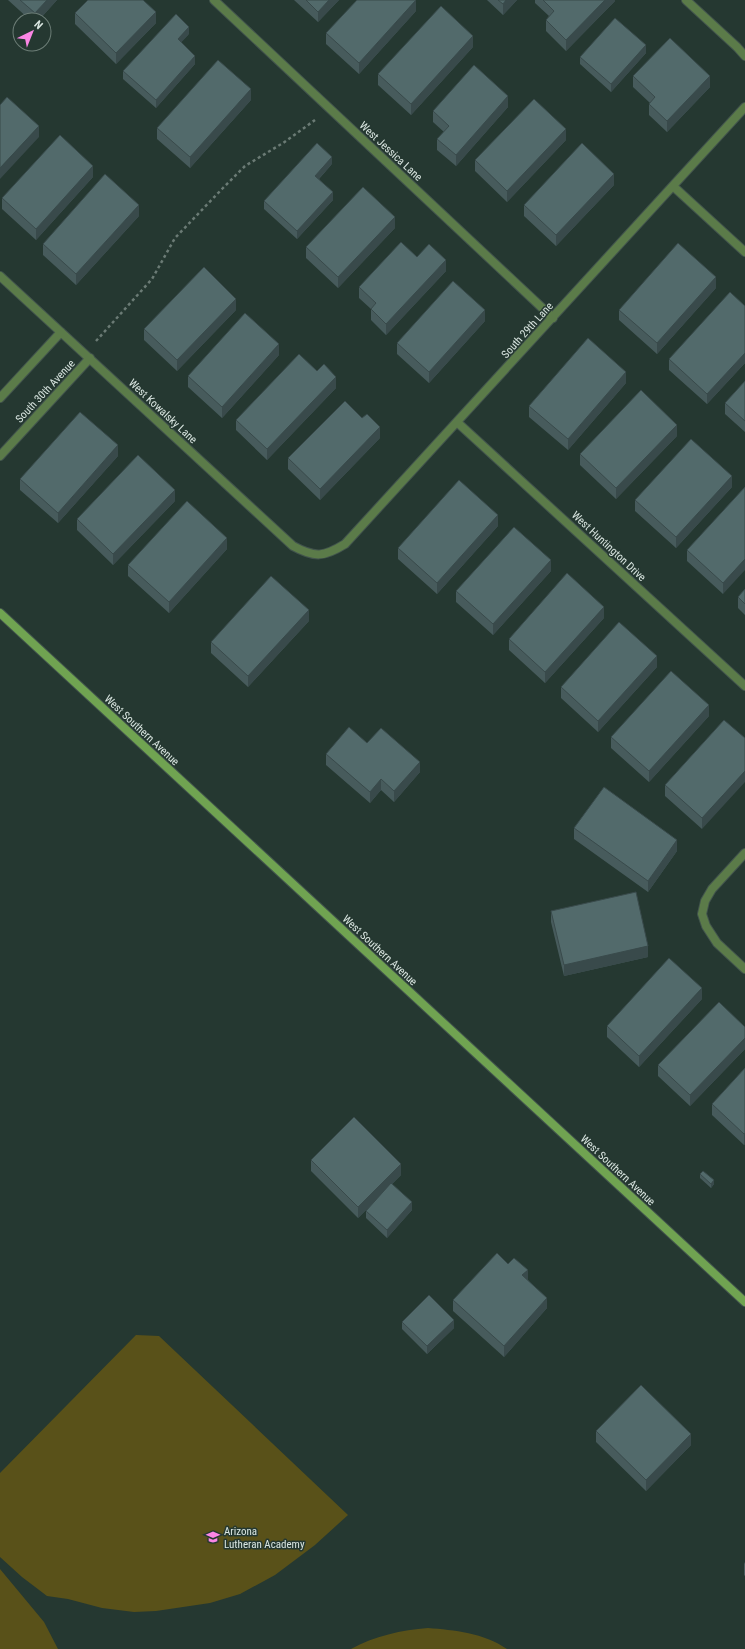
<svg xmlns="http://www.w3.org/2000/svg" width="745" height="1649" viewBox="0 0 745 1649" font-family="'Roboto Condensed',sans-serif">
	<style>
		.green { fill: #595119 }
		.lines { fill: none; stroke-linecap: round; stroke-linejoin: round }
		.street-casing { stroke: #42544d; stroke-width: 10 }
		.secondary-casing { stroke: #42544d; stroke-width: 10 }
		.path { stroke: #6b7b75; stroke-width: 2.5; stroke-dasharray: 3 3; stroke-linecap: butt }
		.street { stroke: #5b7b49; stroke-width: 8 }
		.secondary { stroke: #70a351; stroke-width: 8 }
		.wall { fill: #475b5c }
		.shaded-wall { fill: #394a4b }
		.building { fill: #526a6b; stroke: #394a4b }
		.labels { text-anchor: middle; stroke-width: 3; stroke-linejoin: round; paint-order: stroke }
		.street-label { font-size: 11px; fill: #dae6e1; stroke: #253831 }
		.poi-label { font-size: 11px; fill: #dae6e1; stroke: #253831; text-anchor: start }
	</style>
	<rect width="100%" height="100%" fill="#253831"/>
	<!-- green -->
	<path class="green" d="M136 1335 159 1336 348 1515 315 1545 275 1575 240 1594 210 1603 156 1611 134 1612 102 1608 68 1599 47 1596 22 1577 0 1557V1473Z
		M0 1569 44 1622 58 1649H0Z
		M428 1628C454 1630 484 1633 507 1649H351C374 1636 402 1630 428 1628Z"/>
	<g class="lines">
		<!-- street casing -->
		<g class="street-casing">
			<path id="street" d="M214 0 553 318
				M686 0 737 47 745 56
				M674 187 745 252
				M0 276 293 546C315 558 324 557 345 544L745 107
				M0 398 61 332
				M458 423 745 686
				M0 456 90 358
				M745 853 712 889 705 901 702 914 706 926 717 943 745 969"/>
		</g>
		<!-- secondary casing -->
		<g class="secondary-casing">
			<path id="secondary" d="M0 613 745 1302"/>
		</g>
		<!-- path -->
		<path class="path" d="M96 341 152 279 175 238 222 189 245 166 283 143 315 120"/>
		<!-- street -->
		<use href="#street" class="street"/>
		<!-- secondary -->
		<use href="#secondary" class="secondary"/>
	</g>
	<!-- wall -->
	<path class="wall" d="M8 0H57L39 20H30Z
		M294 0H339L318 22Z
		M487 0H517L503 15Z
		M535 0H615V1L566 51 546 31V20L549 16 535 3Z
		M416 11 359 74 326 44V33Z
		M75 13 156 23 116 64 75 24Z
		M189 34 181 42 195 64 156 108 123 79V71Z
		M473 47 411 115 378 85V74Z
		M646 53 611 92 580 64V57Z
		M633 76 710 87 667 132 649 115V104L650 103 633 87Z
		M251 100 190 168 157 139V128Z
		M508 107 456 166 437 150V139L444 132 433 122V111Z
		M566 140 507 202 475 171V160Z
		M332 164 319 179 333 200 297 239 264 209V201Z
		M93 177 36 240 2 209V198Z
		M614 185 556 246 524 216V205Z
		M139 216 76 285 43 255V244Z
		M395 228 338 288 306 258V247Z
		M417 257 446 271 386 335 371 320V309L359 298V287Z
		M716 288 657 354 619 320V310Z
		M745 306V363L707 404 669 370V359Z
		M236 310 177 371 144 340V329Z
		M485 321 429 383 397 354V343Z
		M279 355 222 418 188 387V376Z
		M317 371 336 388 267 460 236 430V420Z
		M745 381V432L725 414V403Z
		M626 383 568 450 529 417V406Z
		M677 436 616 499 580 465V454Z
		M380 438 320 500 288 469V458Z
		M118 456 58 523 20 490V479Z
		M732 487 676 548 635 511V500Z
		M745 487 723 594 687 561V550Z
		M175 501 113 565 77 530V519Z
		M498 526 437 594 398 559V548Z
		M227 549 169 613 128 576V565Z
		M551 571 493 635 456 602V591Z
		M745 589V615L738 608V597Z
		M604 618 545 683 509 650V639Z
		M309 621 248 687 211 653V642Z
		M657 667 598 732 561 698V687Z
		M709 716 649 782 611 748V737Z
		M724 720 702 829 665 796V785Z
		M367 743 420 772 394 802 381 790 370 803 326 765V754Z
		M574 828 677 851 648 892 574 839Z
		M551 911 648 957 564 976 551 922Z
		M702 999 639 1067 607 1037V1026Z
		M745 1027V1049L690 1106 658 1076V1065Z
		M745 1068V1144L744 1145 712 1115V1104Z
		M311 1160 401 1175 392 1184 412 1210 387 1238 366 1218V1211L371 1205 358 1218 311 1171Z
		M700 1174 714 1184 711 1188 700 1178Z
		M508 1264 528 1280 547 1308 504 1357 453 1311V1300Z
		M402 1322 454 1328 427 1354 402 1329Z
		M596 1431 691 1445 646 1491 596 1442Z
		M745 1562V1576L744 1575V1564Z"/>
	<!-- shaded-wall -->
	<path class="shaded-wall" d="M47 0H57L39 20H35V13Z
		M329 0H339L318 22V12Z
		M416 0V11L359 74V63Z
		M506 0H517L503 15V4Z
		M605 0H615V1L566 51V40Z
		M156 12V23L116 64V53Z
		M189 27V34L178 46V39Z
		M473 36V47L411 115V104Z
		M646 45V53L611 92V84Z
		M195 56V64L156 108V100Z
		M710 76V87L667 132V121Z
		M251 89V100L190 168V157Z
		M508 96V107L456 166V155Z
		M39 126V137L0 179V168Z
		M566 129V140L507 202V191Z
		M332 157V164L315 183V176Z
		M93 166V177L36 240V229Z
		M614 174V185L556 246V235Z
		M333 192V200L297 239V231Z
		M139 205V216L76 285V274Z
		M395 217V228L338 288V277Z
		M446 260V271L386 335V324Z
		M716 277V288L657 354V343Z
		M236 299V310L177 371V360Z
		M485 310V321L429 383V372Z
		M279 344V355L222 418V407Z
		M745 353V363L707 404V394Z
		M626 372V383L568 450V439Z
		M336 377V388L267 460V449Z
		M677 425V436L616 499V488Z
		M380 427V438L320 500V489Z
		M118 445V456L58 523V513Z
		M732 476V487L676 548V537Z
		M175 490V501L113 565V554Z
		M498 515V526L437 594V583Z
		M227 538V549L169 613V602Z
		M745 559V570L723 594V583Z
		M551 560V571L493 635V624Z
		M604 607V618L545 683V672Z
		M309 610V621L248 687V676Z
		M657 656V667L598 732V721Z
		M709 705V716L649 782V771Z
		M420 762V772L394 802V791Z
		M745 771V782L702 829V818Z
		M381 779V790L370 803V792Z
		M677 840V851L648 892V881Z
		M648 946V957L564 976V965Z
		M702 988V999L639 1067V1056Z
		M745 1038V1049L690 1106V1095Z
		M745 1133V1144L744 1145V1134Z
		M401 1164V1175L358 1218V1207Z
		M714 1180V1184L711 1188V1184Z
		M412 1202V1210L387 1238V1230Z
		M528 1270V1281L522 1275Z
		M547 1298V1308L504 1357V1346Z
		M454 1320V1328L427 1354V1346Z
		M691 1434V1445L646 1491V1480Z"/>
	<!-- building -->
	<path class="building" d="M20 0H47L35 13Z
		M88 0H143L156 12 116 53 75 13Z
		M306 0H329L318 12Z
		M357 0H416L359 63 326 33Z
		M498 0H506L503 4Z
		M543 0H605L566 40 546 20 554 11Z
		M441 6 473 36 411 104 378 74Z
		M176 14 189 27 178 39 195 56 156 100 123 71Z
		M615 18 646 45 611 84 580 57Z
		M670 38 710 76 667 121 649 104 655 97 633 76Z
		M218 60 251 89 190 157 157 128Z
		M474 65 508 96 456 155 437 139 449 126 433 111Z
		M7 97 39 126 0 168V105Z
		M534 99 566 129 507 191 475 160Z
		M60 135 93 166 36 229 2 198Z
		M317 143 332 157 315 176 333 192 297 231 264 201Z
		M582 143 614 174 556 235 524 205Z
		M105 174 139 205 76 274 43 244Z
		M363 187 395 217 338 277 306 247Z
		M401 242 417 257 429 244 446 260 386 324 371 309 376 303 359 287Z
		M678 243 716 277 657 343 619 310Z
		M204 267 236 299 177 360 144 329Z
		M453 281 485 310 429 372 397 343Z
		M730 292 745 306V353L707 394 669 359Z
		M245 313 279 344 222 407 188 376Z
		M588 338 626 372 568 439 529 406Z
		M299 354 317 371 324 364 336 377 267 449 236 420Z
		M745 381V421L725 403Z
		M641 390 677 425 616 488 580 454Z
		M345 401 362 418 367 414 380 427 320 489 288 458Z
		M80 412 118 445 58 513 20 479Z
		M691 439 732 476 676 537 635 500Z
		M138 455 175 490 113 554 77 519Z
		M459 480 498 515 437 583 398 548Z
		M745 487V559L723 583 687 550Z
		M187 501 227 538 169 602 128 565Z
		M514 527 551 560 493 624 456 591Z
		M567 573 604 607 545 672 509 639Z
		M271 576 309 610 248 676 211 642Z
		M745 589V604L738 597Z
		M619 622 657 656 598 721 561 687Z
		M671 671 709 705 649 771 611 737Z
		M724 720 745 738V771L702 818 665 785Z
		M349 727 367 743 381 728 420 762 394 791 381 779 370 792 326 754Z
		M604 787 677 840 648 881 574 828Z
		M636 892 648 946 564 965 551 911Z
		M669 958 702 988 639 1056 607 1026Z
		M719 1002 745 1027V1038L690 1095 658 1065Z
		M745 1068V1133L744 1134 712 1104Z
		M354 1117 401 1164 358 1207 311 1160Z
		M703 1171 714 1180 711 1184 700 1174Z
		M391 1183 412 1202 387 1230 366 1211Z
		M497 1253 508 1264 514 1258 528 1270 522 1275 547 1298 504 1346 453 1300Z
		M429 1295 454 1320 427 1346 402 1322Z
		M641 1385 691 1434 646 1480 596 1431Z"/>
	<!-- icons -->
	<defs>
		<g id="school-bare" transform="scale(1.08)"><path d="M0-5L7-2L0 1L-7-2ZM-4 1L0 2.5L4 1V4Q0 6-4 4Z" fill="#fb86e5" stroke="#253831" stroke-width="2.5" paint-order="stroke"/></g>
	</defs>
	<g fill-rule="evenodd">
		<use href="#school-bare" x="213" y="1537"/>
	</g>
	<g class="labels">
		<!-- street labels -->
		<g class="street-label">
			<text transform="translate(391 151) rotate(43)" y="4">West Jessica Lane</text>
			<text transform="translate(527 330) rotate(-48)" y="4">South 29th Lane</text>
			<text transform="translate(45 391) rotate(-47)" y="4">South 30th Avenue</text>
			<text transform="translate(163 411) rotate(43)" y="4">West Kowalsky Lane</text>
			<text transform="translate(609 546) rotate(43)" y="4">West Huntington Drive</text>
			<text transform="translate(142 730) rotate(43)" y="4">West Southern Avenue</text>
			<text transform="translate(380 950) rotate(43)" y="4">West Southern Avenue</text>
			<text transform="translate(618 1170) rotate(43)" y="4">West Southern Avenue</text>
		</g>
		<!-- poi labels -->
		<g class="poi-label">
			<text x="224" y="1535">Arizona<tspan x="224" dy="13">Lutheran Academy</tspan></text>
		</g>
	</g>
	<!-- north arrow -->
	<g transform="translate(32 32) rotate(43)"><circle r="19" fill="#253831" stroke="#6d7e77"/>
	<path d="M0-3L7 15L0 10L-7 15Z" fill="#fb86e5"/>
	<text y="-6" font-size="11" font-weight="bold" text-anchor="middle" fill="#dae6e1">N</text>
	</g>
</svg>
